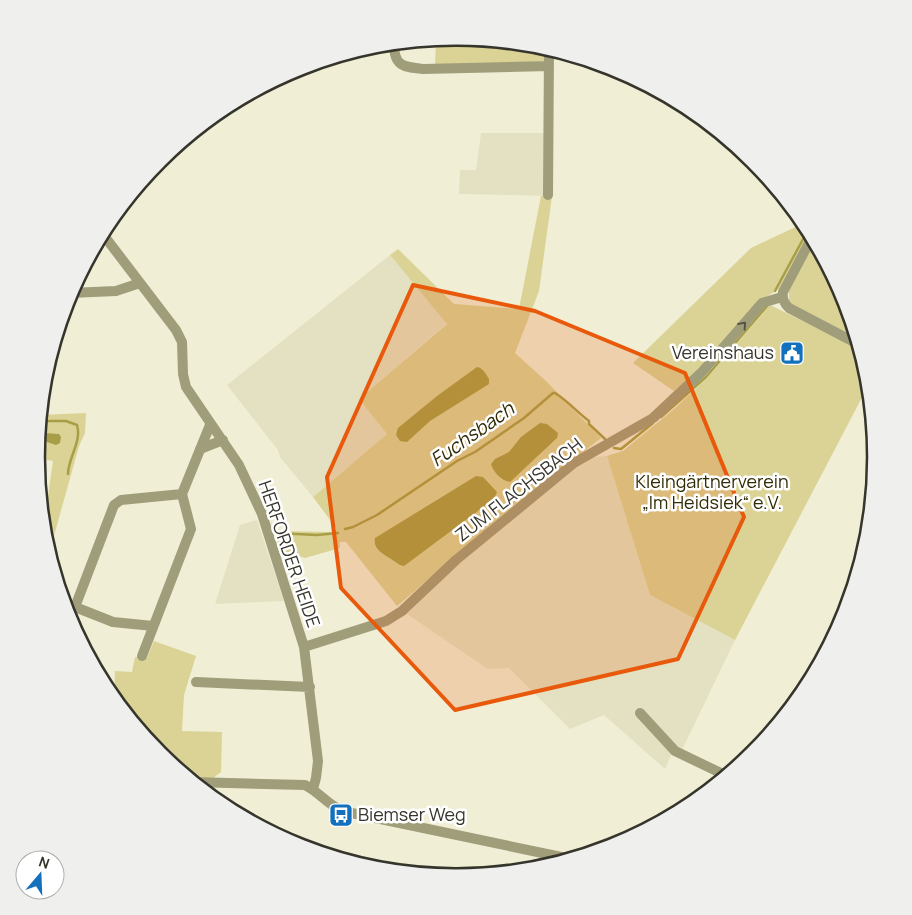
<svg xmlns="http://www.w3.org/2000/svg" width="912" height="915" viewBox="0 0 912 915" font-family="Manrope,sans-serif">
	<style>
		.built { fill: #e4e1c2 }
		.green { fill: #dad395 }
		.water { fill: #a89e47 }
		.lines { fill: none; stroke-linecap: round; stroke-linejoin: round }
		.stream { stroke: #a89e47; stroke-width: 2.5 }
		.minor { stroke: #a09d7a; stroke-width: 10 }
		.oneway { stroke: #565443 }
		.marked { fill: #e8590c; fill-opacity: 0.2; stroke: #e8590c; stroke-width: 4; stroke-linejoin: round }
		.labels { text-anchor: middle; stroke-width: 5; stroke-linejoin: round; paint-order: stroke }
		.poi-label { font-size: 18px; fill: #36352c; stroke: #fff; text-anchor: end }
		.park-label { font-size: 18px; fill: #312c05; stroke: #fff }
		.street-label { font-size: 18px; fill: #36352c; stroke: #fff }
		.water-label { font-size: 19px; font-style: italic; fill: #302b04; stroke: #fff }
		.rim { fill: none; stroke: #36352c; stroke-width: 2.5 }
	</style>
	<rect width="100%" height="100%" fill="#f0eed5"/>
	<!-- built -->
	<path class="built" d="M481 133H544L552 196 459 194 460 170H476Z
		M390 255 447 323 359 399 387 434 313 497 280 457 278 450 227 385Z
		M607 456 650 595 735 640 682 750 671 755 665 769 604 715 570 729 509 668 488 669 407 614 458 563 587 458Z
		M257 520 284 601 215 604 240 525Z"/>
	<!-- green -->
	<path class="green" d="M456 38 538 46 547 49 546 61 435 67 436 40Z
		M541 196H552L539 291 515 353 547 382 601 438 515 505 397 606 346 542H340V548L305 558 299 556 284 559 271 522 275 528 282 531 331 532 336 530V528L313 497 387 434 359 399 447 324 390 255 398 249 454 304 519 309Z
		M804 223 809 232 779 289 759 301 711 357 674 391 633 363 751 248Z
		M814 240 844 297 856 337 789 303V286Z
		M770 305 860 349 868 376 869 384 735 640 650 595 607 456 623 451 673 410 707 378Z
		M86 413 85 433 79 446 50 550 47 549 43 531 53 461 36 458 40 415Z
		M154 641 196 656 184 695 182 731 222 732 221 772 213 778H188L159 754 114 700 115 671 132 672 135 657 147 658Z"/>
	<!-- water -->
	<path class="water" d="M477 367C483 368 486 374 489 379V384L430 421 407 442 400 441 396 435 398 428 437 396Z
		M540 423 547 424 558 433 557 438 510 482C502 481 493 472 491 464L495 459 509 452 521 437Z
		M44 433 59 434 61 437 60 443 56 445 38 439 39 434Z
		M476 476 483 477 497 492 494 499 404 566 400 565C391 557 372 552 375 538Z"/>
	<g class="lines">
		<!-- stream -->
		<path class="stream" d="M775 291 808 230
			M661 417 706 377 768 305
			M40 421H66L77 425C82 442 68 458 68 474
			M614 448 621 449 653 423
			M345 529 353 527 377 515 457 461 475 452 524 418 553 393H555C568 401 577 412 589 421V424L605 439
			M275 533 317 535 338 533"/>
		<!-- minor -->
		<path class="minor" d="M394 44C394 66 403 67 423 69L549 66
			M548 195 549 49
			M102 233 176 330 182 342 183 374 186 387 239 465 262 514 304 647 318 761 316 778 313 789
			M812 237 783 292C782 299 784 303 789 308L858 344
			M70 293 116 291 140 283
			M200 449 223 440
			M65 607H75L114 505 121 500 182 494
			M75 607 113 622 153 626
			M304 647 386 621 402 611 456 560 574 463 653 418 702 372 762 303 782 297
			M142 656 191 529 182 494 210 425
			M196 682 310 687
			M640 713 675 751 727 776
			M192 782 305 785C319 792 327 804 342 811L571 859"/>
	</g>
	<!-- one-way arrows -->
	<defs><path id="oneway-chevron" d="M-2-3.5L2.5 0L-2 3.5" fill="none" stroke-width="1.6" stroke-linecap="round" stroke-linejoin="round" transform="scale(1.25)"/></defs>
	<use class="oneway" href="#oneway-chevron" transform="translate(743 325) rotate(-49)"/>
	<!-- marked area -->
	<path class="marked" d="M413 285 535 311 685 373 744 517 678 659 455 710 341 588 327 477Z"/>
	<!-- icons -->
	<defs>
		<g id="civic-square" transform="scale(1.25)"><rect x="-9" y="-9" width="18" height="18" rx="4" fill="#1370bd" stroke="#fff"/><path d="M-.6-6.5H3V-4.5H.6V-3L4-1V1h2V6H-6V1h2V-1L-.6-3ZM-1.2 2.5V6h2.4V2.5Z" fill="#fff"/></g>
		<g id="bus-square" transform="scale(1.25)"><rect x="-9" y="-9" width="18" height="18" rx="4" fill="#1370bd" stroke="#fff"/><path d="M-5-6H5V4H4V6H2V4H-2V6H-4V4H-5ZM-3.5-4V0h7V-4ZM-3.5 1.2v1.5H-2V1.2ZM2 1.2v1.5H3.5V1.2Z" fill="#fff"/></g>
	</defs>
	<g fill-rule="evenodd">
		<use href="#civic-square" x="792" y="353"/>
		<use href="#bus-square" x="341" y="815"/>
	</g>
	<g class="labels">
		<!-- poi labels -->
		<g class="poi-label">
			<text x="774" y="359">Vereinshaus</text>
			<text x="358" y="821" text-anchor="start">Biemser Weg</text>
		</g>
		<!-- park labels -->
		<g class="park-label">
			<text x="712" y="488">Kleingärtnerverein<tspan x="712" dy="21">„Im Heidsiek“ e.V.</tspan></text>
		</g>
		<!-- street labels -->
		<g class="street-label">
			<text transform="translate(519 490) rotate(-38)" y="6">ZUM FLACHSBACH</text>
			<text transform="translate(289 554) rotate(71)" y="6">HERFORDER HEIDE</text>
		</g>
		<!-- water labels -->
		<g class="water-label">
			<text transform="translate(472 434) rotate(-35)" y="7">Fuchsbach</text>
		</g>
	</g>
	<!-- crop -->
	<path d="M0 0H912V915H0ZM45 457a411 411 0 1 1 822 0a411 411 0 1 1-822 0Z" fill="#efefee" fill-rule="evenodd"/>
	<path class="rim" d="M45 457a411 411 0 1 1 822 0a411 411 0 1 1-822 0Z"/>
	<!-- north arrow -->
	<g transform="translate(40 875) rotate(19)"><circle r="24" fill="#ffffff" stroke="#afaeab"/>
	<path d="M0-4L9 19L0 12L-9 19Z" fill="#1370bd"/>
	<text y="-8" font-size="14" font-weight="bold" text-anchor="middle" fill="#36352c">N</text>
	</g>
</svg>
